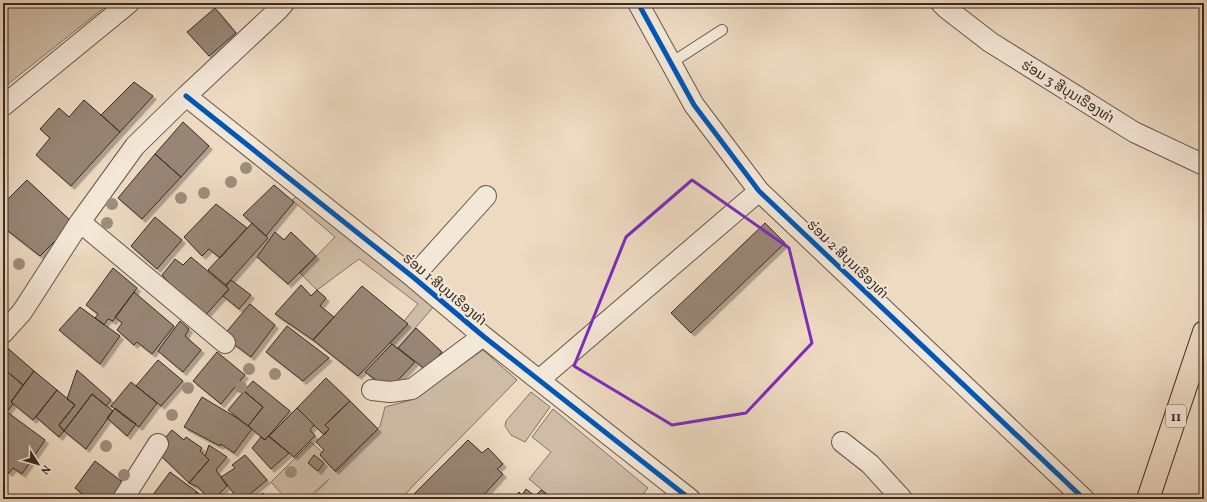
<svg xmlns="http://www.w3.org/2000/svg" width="1207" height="502" viewBox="0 0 1207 502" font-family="Vollkorn,'Noto Sans Lao',serif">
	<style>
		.green { fill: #cebca6; stroke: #847365 }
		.building { fill: #978676; stroke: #392a24; filter: url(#shadow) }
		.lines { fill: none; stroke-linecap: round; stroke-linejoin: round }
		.service-casing { stroke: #66564b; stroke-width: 12 }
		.minor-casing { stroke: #66564b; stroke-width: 22 }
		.trunk-casing { stroke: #392a24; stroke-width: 24 }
		.service { stroke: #f3e7d7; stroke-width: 10 }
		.minor { stroke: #f3e7d7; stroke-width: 20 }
		.trunk { stroke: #eddac1; stroke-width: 22 }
		.cycleway-casing { stroke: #f3e7d7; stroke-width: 8 }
		.cycleway { stroke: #0057b8; stroke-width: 5 }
		.tree { fill: #9e8d7c }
		.marked { fill: none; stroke: #7b2cbf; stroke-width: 3; stroke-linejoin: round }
		.labels { text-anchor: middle; stroke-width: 4; stroke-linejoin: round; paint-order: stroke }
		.shield { fill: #f3e7d7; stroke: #71635a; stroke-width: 1 }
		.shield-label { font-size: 13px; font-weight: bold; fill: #392a24 }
		.street-label { font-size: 14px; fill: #392a24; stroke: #f3e7d7 }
	</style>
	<defs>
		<filter id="shadow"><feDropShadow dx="3.5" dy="3.5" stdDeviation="0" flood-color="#0004"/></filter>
	</defs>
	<rect width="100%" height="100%" fill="#eddac1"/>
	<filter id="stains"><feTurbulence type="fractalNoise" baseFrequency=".005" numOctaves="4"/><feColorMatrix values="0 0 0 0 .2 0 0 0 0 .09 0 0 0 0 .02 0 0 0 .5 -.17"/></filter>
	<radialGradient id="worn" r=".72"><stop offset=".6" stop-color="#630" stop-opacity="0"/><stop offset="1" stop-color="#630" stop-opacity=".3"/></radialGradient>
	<!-- green -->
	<path class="green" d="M3 3H110L3 88Z
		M301 193 435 305 398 348 390 343 408 324 404 321 418 304 359 259 317 290 300 273 335 237 292 200Z
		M483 350 517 380 410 489 402 499H310L329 479 307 499H286L271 482 311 442 322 452 320 455 336 472 380 426 385 407 411 400Z
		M531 392 550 407 525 442 511 435 505 426 506 421Z
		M553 409 648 488 639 499H553L529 479 551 452 532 437Z"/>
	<!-- building -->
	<path class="building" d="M215 8 236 33 209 56 187 32Z
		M134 82 153 96 120 132 101 115Z
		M84 100 120 132 71 186 36 155 50 138 40 129 59 108 69 117Z
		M183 122 209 146 181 177 155 154Z
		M155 154 181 177 142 219 118 198Z
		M27 180 73 223 40 256 3 227V204Z
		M274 185 294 202 266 236 243 215Z
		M216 204 247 228 220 258 209 249 202 256 184 237Z
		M155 217 182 240 157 269 131 246Z
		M252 223 268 238 226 285 208 270Z
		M765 223 785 243 691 333 671 313Z
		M275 232 284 240 291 232 316 256 288 284 257 257Z
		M191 257 229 289 202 319 165 289 169 283 162 275 175 259 183 265Z
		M113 268 137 288 113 321 108 319 104 325 95 318 98 314 86 305Z
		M231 280 251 295 239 309 223 296 229 289 226 286Z
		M301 285 311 296 317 290 326 298 320 306 334 317 313 340 275 314Z
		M362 286 408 324 358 376 313 340Z
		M134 292 174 326 152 354 137 342 134 345 117 330 122 323 115 317Z
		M250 304 275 325 251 357 223 336Z
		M80 307 120 336 100 364 59 330Z
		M180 321 189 329 185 336 201 350 183 372 158 351Z
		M287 326 329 358 303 381 266 352Z
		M416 328 442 352 426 370 398 348Z
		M392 344 415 362 389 390 365 372Z
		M4 345 34 371 23 385 3 368V347Z
		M217 352 245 375 221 404 193 381Z
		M158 360 183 381 161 406 136 386Z
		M3 368 23 385 11 402 13 404 3 417Z
		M77 370 111 400 106 406 92 394 64 431 59 425 75 405 67 399Z
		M34 371 57 390 33 420 11 402Z
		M326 378 350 401 325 425 329 429 324 435 297 408Z
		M253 381 290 411 265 440 248 426 263 407 244 391Z
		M131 382 157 403 139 427 111 406Z
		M57 390 75 405 59 425 64 431 59 437 36 417Z
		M244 391 263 407 248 426 228 410Z
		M92 394 113 411 86 449 64 431Z
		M202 397 237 418 252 429 234 453 221 444 220 446 184 427Z
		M350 401 378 429 335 471 320 455 324 450 316 442 329 429 325 425Z
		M115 408 136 424 127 436 107 418Z
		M297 408 314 425 310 430 315 436 294 457 269 436Z
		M7 412 45 440 22 474 13 468 9 473 3 469V417Z
		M172 430 184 440 186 437 202 448 200 451 209 460 189 483 158 453 169 442 165 438Z
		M268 436 289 453 271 469 252 448 261 437 265 440Z
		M468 440 482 453 488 448 503 464 497 469 503 474 480 499 410 498Z
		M209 445 227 457 216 470 227 486 214 499H209L198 487 189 483 209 460 205 456Z
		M245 455 267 480 244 499H238L221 477 235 468 232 465Z
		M314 455 324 463 318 471 308 463Z
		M95 461 125 484 114 499H88L75 488Z
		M170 472 197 492 192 499H156L152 496Z
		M526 489 535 496 541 490 553 499H514L519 492 522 495Z
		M197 492 205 499H192Z
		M263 493 267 499H255Z"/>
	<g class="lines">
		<!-- service casing -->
		<g class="service-casing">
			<path id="service" d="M671 63 722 30"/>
		</g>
		<!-- minor casing -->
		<g class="minor-casing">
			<path id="minor" d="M638 3 694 105 759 191 1084 499
				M941 3 946 8 990 42 1134 132 1204 165
				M186 96 413 277 483 336 690 499
				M3 106 129 3
				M80 222 225 343
				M413 277 486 196
				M3 333 22 312 80 222 135 146 186 96 278 10 284 3
				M539 380 759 191
				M372 390 390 392 412 389 483 336
				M842 442 870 464 902 499
				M123 499 158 444"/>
		</g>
		<!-- trunk casing -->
		<g class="trunk-casing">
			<path id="trunk" d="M1148 499 1204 332"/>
		</g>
		<!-- service -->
		<use href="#service" class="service"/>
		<!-- minor -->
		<use href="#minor" class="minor"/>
		<!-- trunk -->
		<use href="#trunk" class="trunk"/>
		<!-- cycleway casing -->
		<g class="cycleway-casing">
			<path id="cycleway" d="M638 3 694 105 759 191 1084 499
				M186 96 413 277 483 336 690 499"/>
		</g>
		<!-- cycleway -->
		<use href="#cycleway" class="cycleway"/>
	</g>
	<!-- trees -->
	<g class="tree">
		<circle cx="246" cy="168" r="6"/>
		<circle cx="231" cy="182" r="6"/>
		<circle cx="204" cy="193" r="6"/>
		<circle cx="181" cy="198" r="6"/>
		<circle cx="112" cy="204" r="6"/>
		<circle cx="107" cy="223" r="6"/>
		<circle cx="19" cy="264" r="6"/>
		<circle cx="249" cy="369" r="6"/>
		<circle cx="275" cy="374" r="6"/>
		<circle cx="241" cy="387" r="6"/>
		<circle cx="188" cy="388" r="6"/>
		<circle cx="172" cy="415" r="6"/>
		<circle cx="106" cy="446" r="6"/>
		<circle cx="291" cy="472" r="6"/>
		<circle cx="124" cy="475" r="6"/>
	</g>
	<!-- marked area -->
	<path class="marked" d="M692 180 789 248 812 343 746 413 672 425 574 366 626 237Z"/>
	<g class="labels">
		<!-- shield labels -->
		<rect class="shield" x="1166" y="405" width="20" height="22" rx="3"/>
		<g class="shield-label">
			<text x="1176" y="421">11</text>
		</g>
		<!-- street labels -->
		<g class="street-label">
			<text transform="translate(1068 91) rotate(32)" y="5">ຮ່ອມ 3 ສີບຸນເຮືອງທ່າ</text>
			<text transform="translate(848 259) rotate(44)" y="5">ຮ່ອມ 2 ສີບຸນເຮືອງທ່າ</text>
			<text transform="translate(445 289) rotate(40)" y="5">ຮ່ອມ 1 ສີບຸນເຮືອງທ່າ</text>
		</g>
	</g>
	<!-- margin -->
	<rect width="1207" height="502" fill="none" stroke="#eddac1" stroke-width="16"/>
	<rect x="4" y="4" width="1199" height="494" fill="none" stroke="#392a24" stroke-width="2"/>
	<rect x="8" y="8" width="1191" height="486" fill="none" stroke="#392a24"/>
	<!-- north arrow -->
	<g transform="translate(38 464) rotate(127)" stroke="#f3e7d7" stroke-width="3" paint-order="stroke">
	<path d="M0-3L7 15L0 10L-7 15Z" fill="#392a24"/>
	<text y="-6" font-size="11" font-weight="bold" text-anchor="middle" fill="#392a24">N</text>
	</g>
	<rect width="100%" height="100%" filter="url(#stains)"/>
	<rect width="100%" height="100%" fill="url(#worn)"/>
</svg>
